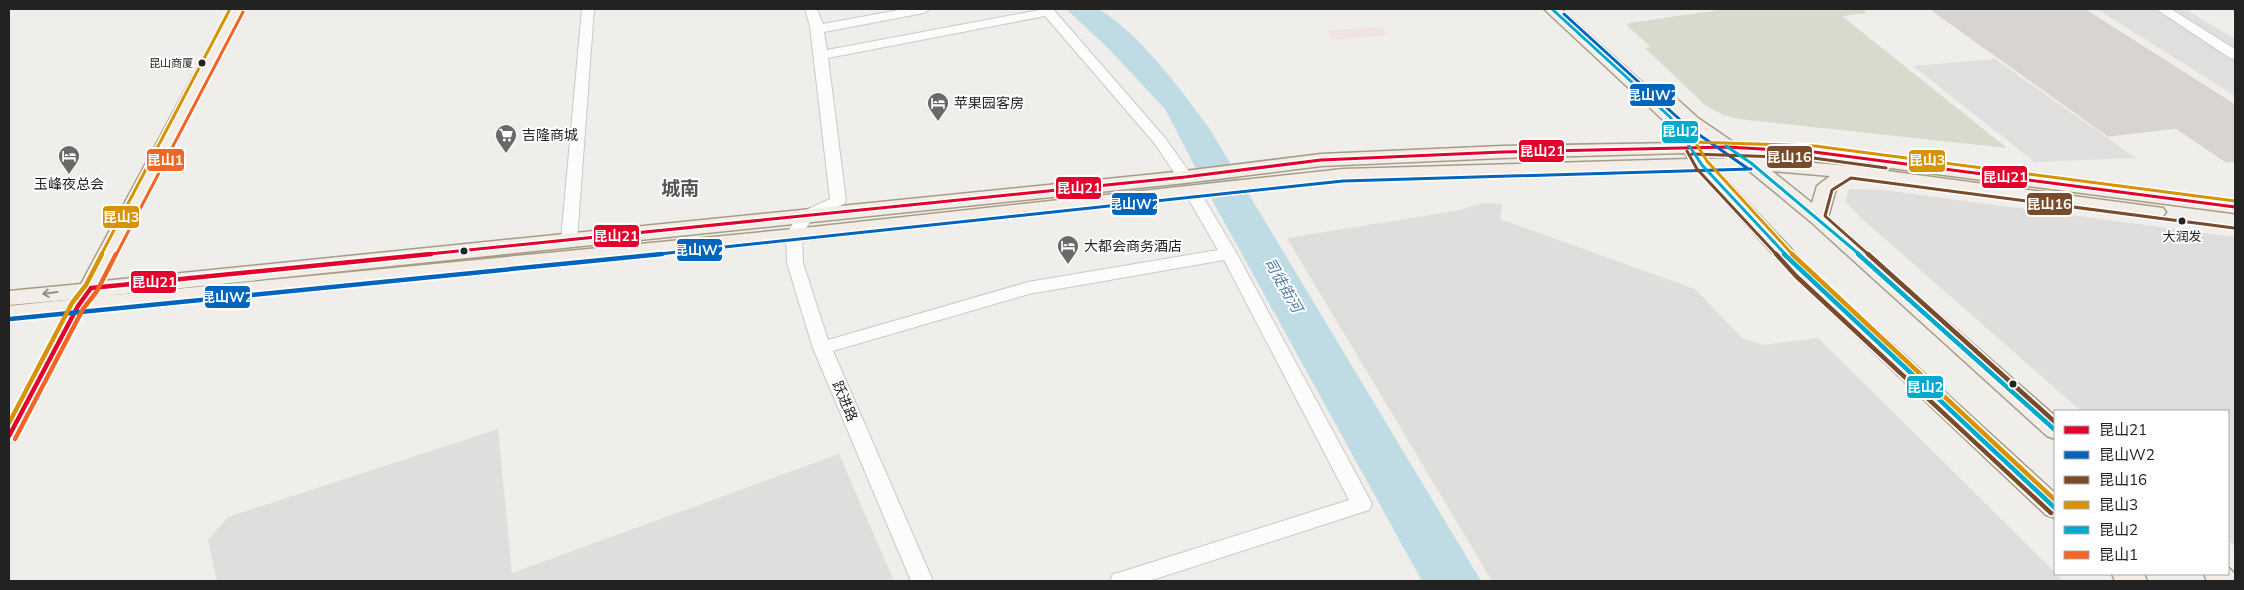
<svg xmlns="http://www.w3.org/2000/svg" width="2244" height="590" viewBox="0 0 2244 590" font-family="Mulish,'Noto Sans SC',sans-serif">
	<style>
		.residential { fill: #dfdedc }
		.commercial { fill: #f1e3e1 }
		.construction { fill: #d9d9cd }
		.parking { fill: #e0dfde }
		.water { fill: #bfdbe3 }
		.building { fill: #d7d4d2; stroke: #d3d0cc }
		.lines { fill: none; stroke-linecap: round; stroke-linejoin: round }
		.minor-casing { stroke: #c9c8c7; stroke-width: 2 }
		.major-casing { stroke: #a79c86; stroke-width: 3 }
		.minor { fill: #fdfcfc; fill-rule: evenodd }
		.major { fill: #f3ede7; fill-rule: evenodd }
		.bus-1-far1-casing { stroke: #fff; stroke-width: 6 }
		.bus-1-casing { stroke: #fff; stroke-width: 8 }
		.bus-2-far1-casing { stroke: #fff; stroke-width: 6 }
		.bus-2-casing { stroke: #fff; stroke-width: 8 }
		.bus-3-far1-casing { stroke: #fff; stroke-width: 6 }
		.bus-3-casing { stroke: #fff; stroke-width: 8 }
		.bus-4-far1-casing { stroke: #fff; stroke-width: 6 }
		.bus-4-casing { stroke: #fff; stroke-width: 8 }
		.bus-5-far1-casing { stroke: #fff; stroke-width: 6 }
		.bus-5-casing { stroke: #fff; stroke-width: 8 }
		.bus-6-far1-casing { stroke: #fff; stroke-width: 6 }
		.bus-6-casing { stroke: #fff; stroke-width: 8 }
		.bus-1-far1 { stroke: #e4002b; stroke-width: 3 }
		.bus-1 { stroke: #e4002b; stroke-width: 4.5 }
		.bus-2-far1 { stroke: #0065bd; stroke-width: 3 }
		.bus-2 { stroke: #0065bd; stroke-width: 4.5 }
		.bus-3-far1 { stroke: #7a4b2a; stroke-width: 3 }
		.bus-3 { stroke: #7a4b2a; stroke-width: 4.5 }
		.bus-4-far1 { stroke: #d79205; stroke-width: 3 }
		.bus-4 { stroke: #d79205; stroke-width: 4.5 }
		.bus-5-far1 { stroke: #00a9ce; stroke-width: 3 }
		.bus-5 { stroke: #00a9ce; stroke-width: 4.5 }
		.bus-6-far1 { stroke: #f26522; stroke-width: 3 }
		.bus-6 { stroke: #f26522; stroke-width: 4.5 }
		.oneway { stroke: #95928e }
		.bus-dot { fill: #222; stroke: #fff; stroke-width: 2 }
		.labels { text-anchor: middle; stroke-width: 4; stroke-linejoin: round; paint-order: stroke }
		.far-bus-label { font-size: 11px; fill: #222; stroke: #fff; text-anchor: end }
		.bus-label { font-size: 13px; fill: #222; stroke: #fff }
		.poi-label { font-size: 14px; fill: #222; stroke: #fff; text-anchor: start }
		.street-label { font-size: 14px; fill: #222; stroke: #fff }
		.water-label { font-size: 15px; font-style: italic; fill: #4a7aab; stroke: #fff }
		.district-label { font-size: 19px; font-weight: bold; fill: #555; stroke: #fff }
		.line-badge { stroke: #fff; stroke-width: 2 }
		.badge-label { font-size: 14px; text-anchor: middle; font-weight: bold; fill: #fff }
	</style>
	<rect width="100%" height="100%" fill="#f0eeeb"/>
	<!-- residential -->
	<path class="residential" d="M1849 189 1883 190 2235 237V546L2228 540V411H2081L1861 218 1845 201Z
		M1484 203 1502 204 1500 219 1695 289 1742 338 1763 345 1818 338 2064 581H1492L1287 238 1455 211Z
		M498 429 512 573 839 454 894 581H217L208 540 228 517Z"/>
	<!-- commercial -->
	<path class="commercial" d="M1381 27 1387 35 1332 40 1327 31Z"/>
	<!-- construction -->
	<path class="construction" d="M1726 9H1863L1867 13 1842 16 2007 148 1739 119 1723 115 1705 105 1645 48 1651 47 1627 26 1629 23Z"/>
	<!-- parking -->
	<path class="parking" d="M2097 9H2185L2235 39V96Z
		M1995 59 2136 158 2035 162 1913 66Z"/>
	<!-- water -->
	<path class="water" d="M1066 9C1075 9 1093 6 1100 10 1138 32 1183 92 1209 128L1481 581H1422L1211 198 1165 109 1108 48Z"/>
	<!-- building -->
	<path class="building" d="M1930 9H2084L2235 105V161L2226 162 2176 128 2108 136Z"/>
	<g class="lines">
		<!-- minor casing -->
		<g class="minor-casing">
			<path id="minor" d="M582 9H594L577 240 575 244H563L561 240Z
				M805 9H817L823 24 904 9H930L924 13 824 32 827 50 1045 9H1053L1165 138 1193 177 1185 182 1179 180 1155 144 1045 16 828 58 846 201 844 204 811 220 802 235 803 263 828 340 1028 282 1218 250 1185 193 1193 188 1199 190 1237 254 1369 498 1372 504 1369 510 1149 581H1110L1113 574 1121 572 1349 500 1224 260 1029 294 833 351 933 581H911L813 348 787 263 786 235 799 213 830 199 810 26Z
				M2156 9H2171L2235 49V59L2230 58Z
				M78 300 84 302 87 306 16 441 9 443V418L69 306 72 302Z"/>
		</g>
		<!-- major casing -->
		<g class="major-casing">
			<path id="major" d="M229 9H245L103 281 1185 171 1321 154 1502 146 1678 143 1663 120 1544 9H1561L1663 101 1671 98 1677 99 1698 118 1733 142 1814 146 2235 201V213L1814 158 1750 154 1756 158 1850 166 2163 208 2166 212 2163 216 2156 218 1853 178 1836 189 1828 217 2055 416V439L2047 436 1811 222 1747 169 1717 170 1807 266 2055 493V518L2046 515 1793 276 1697 170 1343 181 794 241 9 320V306L76 299 9 305V291L81 284ZM1684 124 1686 126 1709 142H1696ZM1685 153 1689 159 1343 169 794 229 95 297 1185 183 1321 166 1502 158ZM1703 153H1724L1732 158 1707 159ZM1772 171 1830 176 1817 186 1812 203Z
				M2228 567 2234 573 2235 581H2207L2204 574H2228Z
				M2112 574H2144L2147 581H2115Z"/>
		</g>
		<!-- minor -->
		<use href="#minor" class="minor"/>
		<!-- major -->
		<use href="#major" class="major"/>
		<!-- bus-1-far1 casing -->
		<g class="bus-1-far1-casing">
			<path id="bus-1-far1" d="M419 255 1185 177 1321 160 1502 152 1727 147 1814 152 2235 207"/>
		</g>
		<!-- bus-1 casing -->
		<g class="bus-1-casing">
			<path id="bus-1" d="M9 436 78 306 91 288 431 254"/>
		</g>
		<!-- bus-2-far1 casing -->
		<g class="bus-2-far1-casing">
			<path id="bus-2-far1" d="M1564 14 1688 127 1747 168
				M650 255 1343 181 1751 169"/>
		</g>
		<!-- bus-2 casing -->
		<g class="bus-2-casing">
			<path id="bus-2" d="M10 319 662 254"/>
		</g>
		<!-- bus-3-far1 casing -->
		<g class="bus-3-far1-casing">
			<path id="bus-3-far1" d="M1687 151 1697 169 1777 255
				M1692 154 1813 158 1886 168
				M1869 255 1825 216 1832 190 1851 178 2234 228"/>
		</g>
		<!-- bus-3 casing -->
		<g class="bus-3-casing">
			<path id="bus-3" d="M1776 254 1796 276 2051 513
				M1868 254 2055 422"/>
		</g>
		<!-- bus-4-far1 casing -->
		<g class="bus-4-far1-casing">
			<path id="bus-4-far1" d="M1692 142 1815 146 2235 201
				M1697 145 1707 161 1793 255
				M101 255 230 9"/>
		</g>
		<!-- bus-4 casing -->
		<g class="bus-4-casing">
			<path id="bus-4" d="M1792 254 2055 500
				M9 423 72 303 86 285 102 254"/>
		</g>
		<!-- bus-5-far1 casing -->
		<g class="bus-5-far1-casing">
			<path id="bus-5-far1" d="M1552 9 1670 117 1702 165 1786 255
				M1726 146 1751 163 1860 255"/>
		</g>
		<!-- bus-5 casing -->
		<g class="bus-5-casing">
			<path id="bus-5" d="M1784 254 2055 508
				M1858 254 2055 430"/>
		</g>
		<!-- bus-6-far1 casing -->
		<g class="bus-6-far1-casing">
			<path id="bus-6-far1" d="M116 255 243 12"/>
		</g>
		<!-- bus-6 casing -->
		<g class="bus-6-casing">
			<path id="bus-6" d="M15 439 83 309 97 291 116 254"/>
		</g>
		<!-- bus-1-far1 -->
		<use href="#bus-1-far1" class="bus-1-far1"/>
		<!-- bus-1 -->
		<use href="#bus-1" class="bus-1"/>
		<!-- bus-2-far1 -->
		<use href="#bus-2-far1" class="bus-2-far1"/>
		<!-- bus-2 -->
		<use href="#bus-2" class="bus-2"/>
		<!-- bus-3-far1 -->
		<use href="#bus-3-far1" class="bus-3-far1"/>
		<!-- bus-3 -->
		<use href="#bus-3" class="bus-3"/>
		<!-- bus-4-far1 -->
		<use href="#bus-4-far1" class="bus-4-far1"/>
		<!-- bus-4 -->
		<use href="#bus-4" class="bus-4"/>
		<!-- bus-5-far1 -->
		<use href="#bus-5-far1" class="bus-5-far1"/>
		<!-- bus-5 -->
		<use href="#bus-5" class="bus-5"/>
		<!-- bus-6-far1 -->
		<use href="#bus-6-far1" class="bus-6-far1"/>
		<!-- bus-6 -->
		<use href="#bus-6" class="bus-6"/>
	</g>
	<!-- one-way arrows -->
	<defs><path id="oneway-shaft" d="M-6 0H5M1.5-3L5.5 0L1.5 3" fill="none" stroke-width="1.6" stroke-linecap="round" stroke-linejoin="round" transform="scale(1.25)"/></defs>
	<use class="oneway" href="#oneway-shaft" transform="translate(50 293) rotate(173)"/>
	<!-- icons -->
	<defs>
		<g id="hotel-pin" transform="scale(1.125)"><path d="M0 17L-7.5 6A9.5 9.5 0 1 1 7.5 6Z" fill="#6a6968" stroke="#fff"/><path d="M-6-4.5h1.5V1H6V5H4.5V3h-9V5H-6ZM-4 0a1.8 1.8 0 1 1 3.6 0ZM.5 0V-2.5h3Q6-2.5 6 0Z" fill="#fff"/></g>
		<g id="supermarket-pin" transform="scale(1.125)"><path d="M0 17L-7.5 6A9.5 9.5 0 1 1 7.5 6Z" fill="#6a6968" stroke="#fff"/><path d="M-6-5.5h2.5l.6 2H6L4.5 2H-2.5L-4.4-4H-6ZM-1.5 3.2a1.3 1.3 0 1 0 .1 0ZM3 3.2a1.3 1.3 0 1 0 .1 0Z" fill="#fff"/></g>
	</defs>
	<g fill-rule="evenodd">
		<use href="#hotel-pin" x="938" y="103"/>
		<use href="#supermarket-pin" x="506" y="135"/>
		<use href="#hotel-pin" x="69" y="156"/>
		<use href="#hotel-pin" x="1068" y="246"/>
	</g>
	<!-- markers -->
	<g class="bus-dot">
		<circle cx="202" cy="63" r="4.5"/>
		<circle cx="2182" cy="221" r="4.5"/>
		<circle cx="464" cy="251" r="4.5"/>
		<circle cx="2013" cy="384" r="4.5"/>
	</g>
	<g class="labels">
		<!-- far-bus labels -->
		<g class="far-bus-label">
			<text x="193" y="67">昆山商厦</text>
		</g>
		<!-- bus labels -->
		<g class="bus-label">
			<text x="2182" y="241">大润发</text>
		</g>
		<!-- poi labels -->
		<g class="poi-label">
			<text x="954" y="108">苹果园客房</text>
			<text x="522" y="140">吉隆商城</text>
			<text x="69" y="189" text-anchor="middle">玉峰夜总会</text>
			<text x="1084" y="251">大都会商务酒店</text>
		</g>
		<!-- street labels -->
		<g class="street-label">
			<text transform="translate(845 401) rotate(67)" y="5">跃进路</text>
		</g>
		<!-- water labels -->
		<g class="water-label">
			<text transform="translate(1283 285) rotate(60)" y="5">司徒街河</text>
		</g>
		<!-- district labels -->
		<g class="district-label">
			<text x="680" y="195">城南</text>
		</g>
	</g>
	<g class="line-badge">
		<rect x="1629" y="83" width="47" height="24" rx="5" fill="#0065bd"/>
		<rect x="1661" y="120" width="38" height="24" rx="5" fill="#00a9ce"/>
		<rect x="1518" y="139" width="47" height="24" rx="5" fill="#e4002b"/>
		<rect x="1766" y="145" width="47" height="24" rx="5" fill="#7a4b2a"/>
		<rect x="146" y="148" width="39" height="24" rx="5" fill="#f26522"/>
		<rect x="1908" y="149" width="38" height="24" rx="5" fill="#d79205"/>
		<rect x="1981" y="165" width="47" height="24" rx="5" fill="#e4002b"/>
		<rect x="1055" y="176" width="47" height="24" rx="5" fill="#e4002b"/>
		<rect x="1111" y="192" width="47" height="24" rx="5" fill="#0065bd"/>
		<rect x="2026" y="192" width="47" height="24" rx="5" fill="#7a4b2a"/>
		<rect x="102" y="205" width="38" height="24" rx="5" fill="#d79205"/>
		<rect x="593" y="224" width="47" height="24" rx="5" fill="#e4002b"/>
		<rect x="676" y="238" width="47" height="24" rx="5" fill="#0065bd"/>
		<rect x="130" y="270" width="47" height="24" rx="5" fill="#e4002b"/>
		<rect x="204" y="285" width="47" height="24" rx="5" fill="#0065bd"/>
		<rect x="1906" y="375" width="38" height="24" rx="5" fill="#00a9ce"/>
	</g>
	<g class="badge-label">
		<text x="1653" y="100">昆山W2</text>
		<text x="1680" y="136">昆山2</text>
		<text x="1542" y="156">昆山21</text>
		<text x="1789" y="162">昆山16</text>
		<text x="165" y="165">昆山1</text>
		<text x="1927" y="165">昆山3</text>
		<text x="2005" y="182">昆山21</text>
		<text x="1079" y="193">昆山21</text>
		<text x="1134" y="209">昆山W2</text>
		<text x="2049" y="209">昆山16</text>
		<text x="121" y="222">昆山3</text>
		<text x="616" y="241">昆山21</text>
		<text x="700" y="255">昆山W2</text>
		<text x="154" y="287">昆山21</text>
		<text x="227" y="302">昆山W2</text>
		<text x="1925" y="392">昆山2</text>
	</g>
	<!-- border -->
	<rect width="2244" height="590" fill="none" stroke="#222222" stroke-width="20"/>
	<!-- legend -->
	<rect x="2054" y="410" width="175" height="165" fill="#ffffff" stroke="#a7a7a7"/>
	<rect x="2064" y="426" width="25" height="8" fill="#e4002b" stroke="#a7a7a7"/>
	<text x="2099" y="435" font-size="15" fill="#222222">昆山21</text>
	<rect x="2064" y="451" width="25" height="8" fill="#0065bd" stroke="#a7a7a7"/>
	<text x="2099" y="460" font-size="15" fill="#222222">昆山W2</text>
	<rect x="2064" y="476" width="25" height="8" fill="#7a4b2a" stroke="#a7a7a7"/>
	<text x="2099" y="485" font-size="15" fill="#222222">昆山16</text>
	<rect x="2064" y="501" width="25" height="8" fill="#d79205" stroke="#a7a7a7"/>
	<text x="2099" y="510" font-size="15" fill="#222222">昆山3</text>
	<rect x="2064" y="526" width="25" height="8" fill="#00a9ce" stroke="#a7a7a7"/>
	<text x="2099" y="535" font-size="15" fill="#222222">昆山2</text>
	<rect x="2064" y="551" width="25" height="8" fill="#f26522" stroke="#a7a7a7"/>
	<text x="2099" y="560" font-size="15" fill="#222222">昆山1</text>
</svg>
